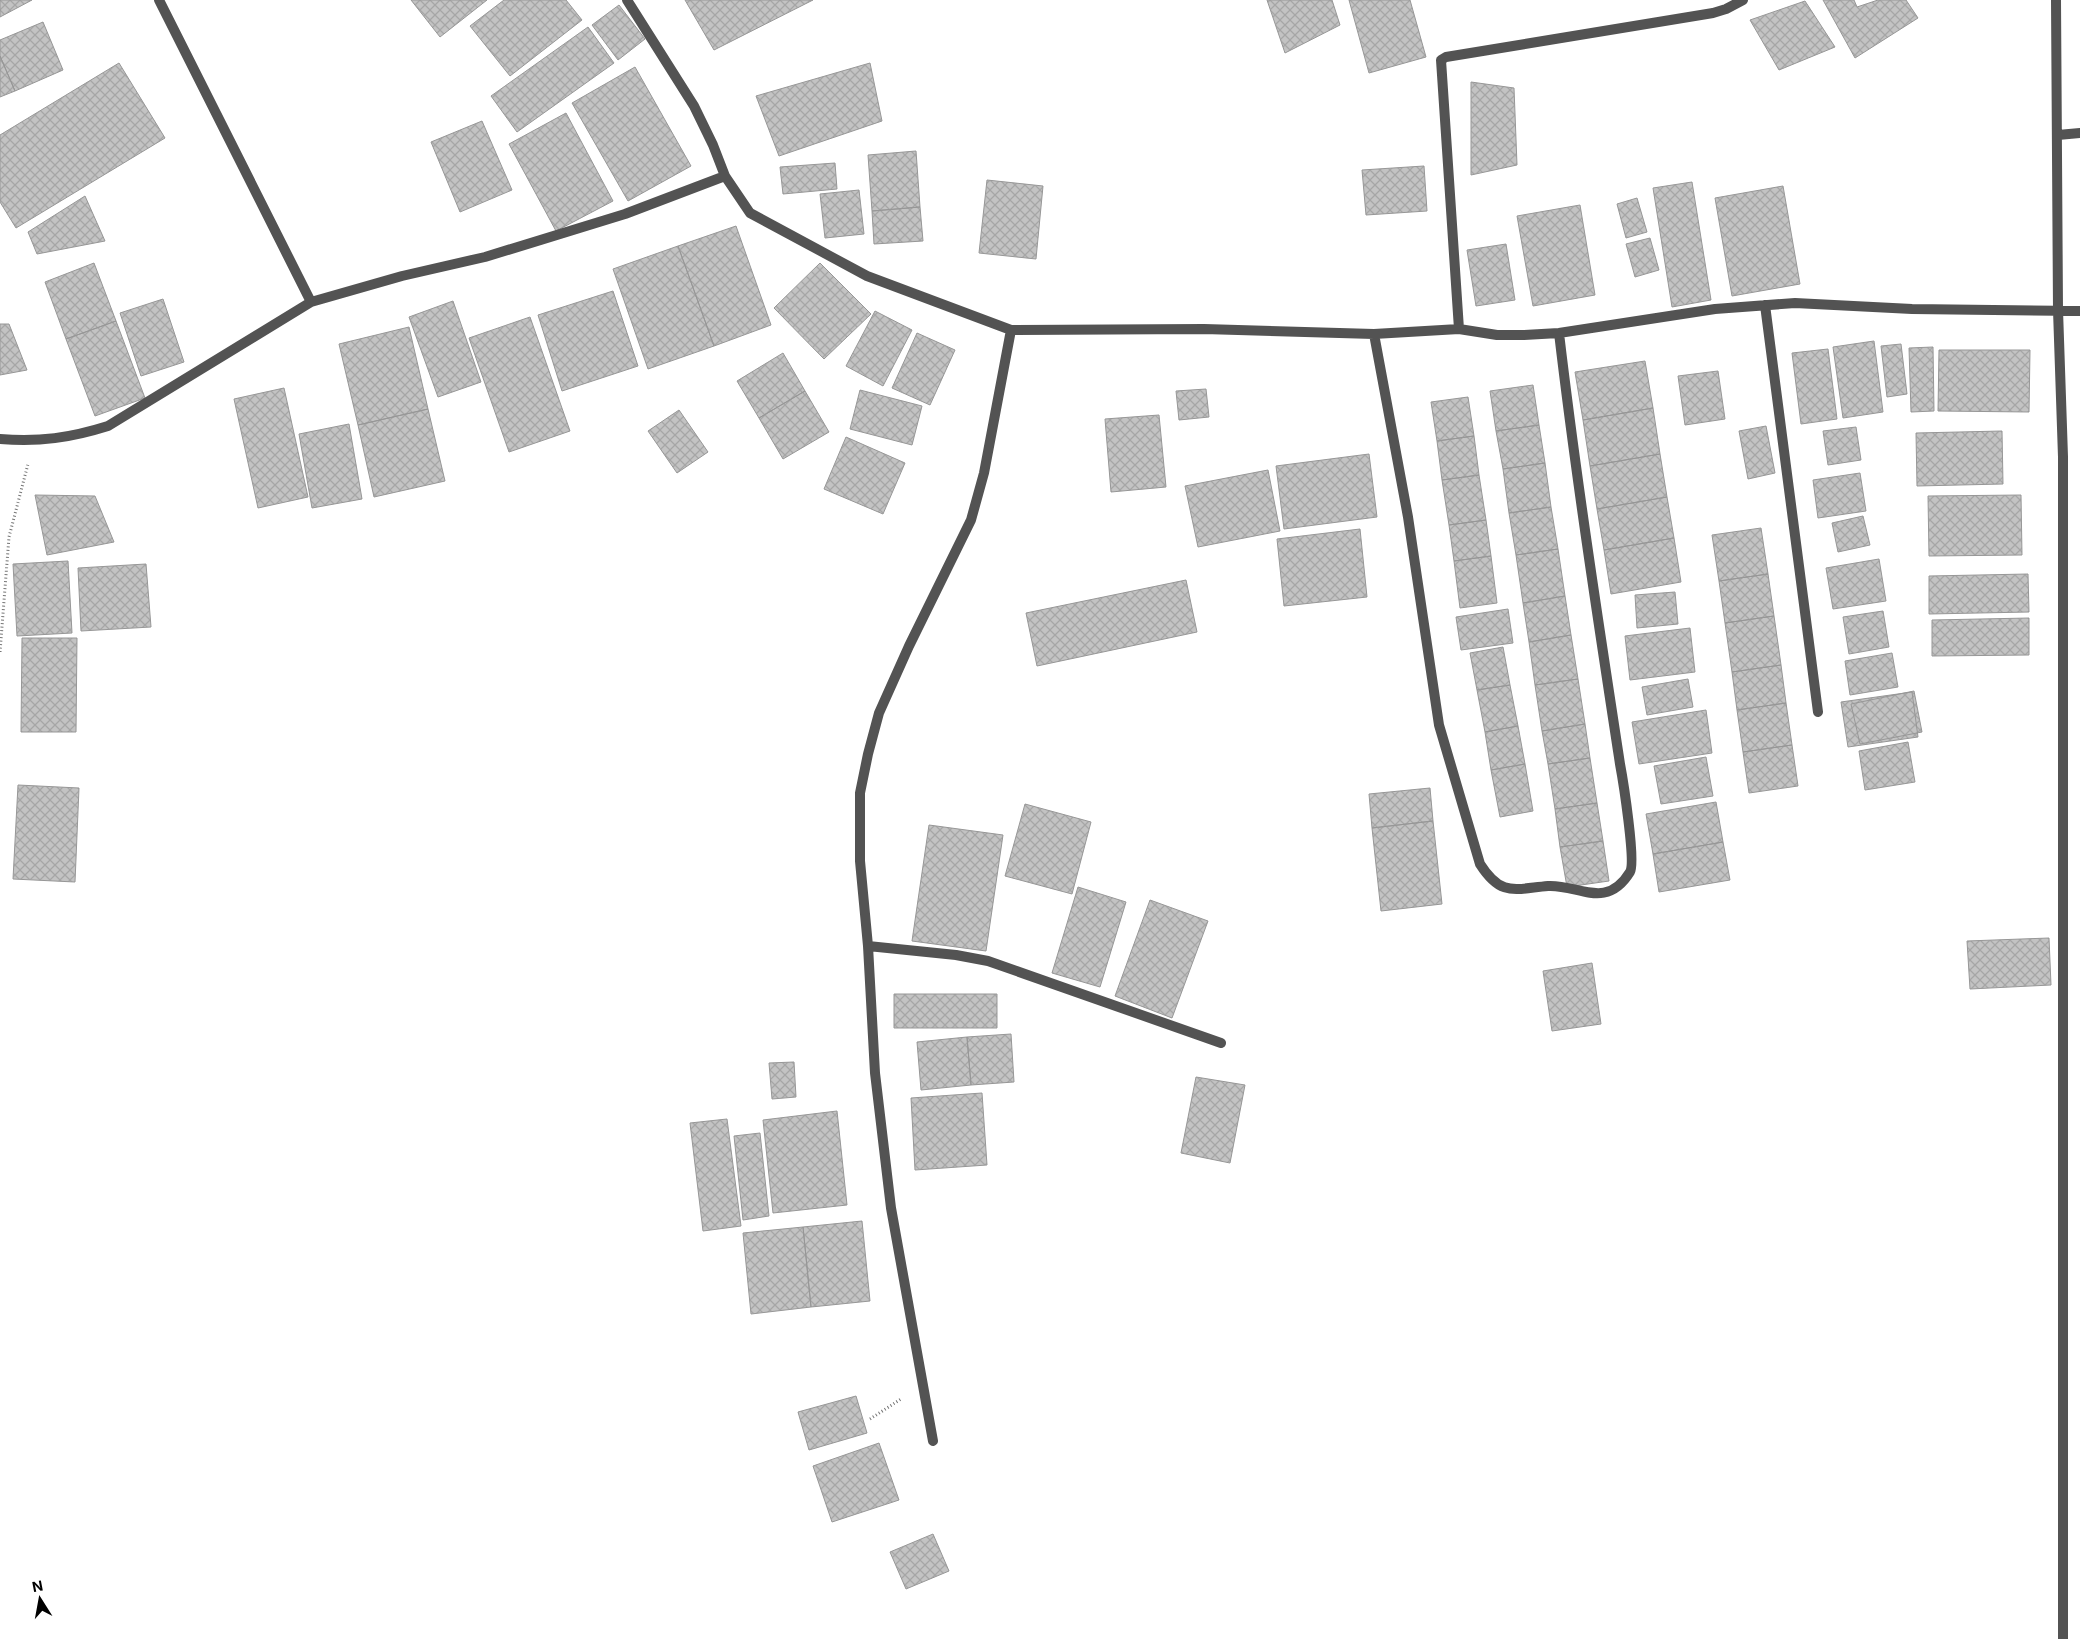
<svg xmlns="http://www.w3.org/2000/svg" width="2080" height="1639" viewBox="0 0 2080 1639" font-family="Inter,sans-serif">
	<style>
		.building { fill: url(#building-cross-hatch); stroke: #979797 }
		.lines { fill: none; stroke-linecap: round; stroke-linejoin: round }
		.path { stroke: #757575; stroke-width: 3; stroke-dasharray: 1 2.5; stroke-linecap: butt }
		.street { stroke: #535353; stroke-width: 10 }
	</style>
	<defs>
		<pattern id="building-cross-hatch" width="8" height="8" patternUnits="userSpaceOnUse" patternTransform="scale(1.25)"><rect width="8" height="8" fill="#c3c3c3"/><path d="M0 0l8 8M0 8l8-8" fill="none" stroke="#a6a6a6"/></pattern>
	</defs>
	<rect width="100%" height="100%" fill="#fff"/>
	<!-- building -->
	<path class="building" d="M0 0H32L0 17Z
		M411 0H487L440 37Z
		M504 0H566L582 20 510 76 470 26Z
		M685 0H813L714 50Z
		M1267 0H1332L1340 25 1285 53Z
		M1349 0H1410L1426 57 1369 73Z
		M1823 0H1854L1857 7 1878 0H1906L1918 18 1855 58Z
		M1805 1 1835 47 1779 70 1750 20Z
		M619 5 645 39 618 60 592 25Z
		M43 22 63 70 15 91 0 56V40Z
		M588 27 614 63 517 132 491 96Z
		M0 56 15 91 0 97Z
		M119 63 165 138 16 228 0 202V135Z
		M870 63 882 121 779 156 756 96Z
		M635 67 691 166 628 201 572 103Z
		M1471 82 1514 88 1517 165 1471 175Z
		M566 113 613 201 556 231 509 144Z
		M482 121 512 190 460 212 431 142Z
		M916 151 920 207 872 211 868 155Z
		M835 163 837 189 783 194 780 167Z
		M1424 166 1427 211 1366 215 1362 170Z
		M987 180 1043 186 1036 259 979 253Z
		M1692 182 1711 300 1672 307 1653 188Z
		M1783 186 1800 284 1732 296 1715 198Z
		M859 190 864 234 825 238 820 194Z
		M85 196 105 241 37 254 28 232Z
		M1637 198 1647 232 1626 238 1617 204Z
		M1580 205 1595 295 1533 306 1517 216Z
		M920 207 923 241 874 244 872 211Z
		M736 226 771 325 714 346 678 246Z
		M1650 238 1659 270 1635 277 1626 244Z
		M1506 244 1515 300 1476 306 1467 250Z
		M678 246 714 346 648 369 613 269Z
		M94 263 116 321 66 339 45 282Z
		M820 263 871 314 824 359 774 308Z
		M613 291 638 366 562 391 538 315Z
		M163 299 184 362 141 376 120 313Z
		M453 301 481 382 438 397 409 317Z
		M875 311 912 330 883 386 846 366Z
		M530 317 570 431 509 452 469 338Z
		M116 321 145 398 95 416 66 339Z
		M0 324H9L27 370 0 375Z
		M409 327 428 409 358 425 339 344Z
		M917 333 955 350 930 405 892 388Z
		M1874 341 1883 412 1843 418 1833 347Z
		M1901 344 1907 394 1887 397 1881 346Z
		M1933 347 1934 411 1911 412 1909 348Z
		M1828 349 1837 419 1801 424 1792 353Z
		M1939 350H2030L2029 412 1938 411Z
		M783 353 805 391 759 418 737 381Z
		M1645 361 1653 408 1583 420 1575 372Z
		M1718 371 1725 419 1685 425 1678 376Z
		M1533 385 1539 425 1496 431 1490 391Z
		M284 388 308 497 258 508 234 399Z
		M1206 389 1209 417 1179 420 1176 391Z
		M860 390 922 406 912 445 850 429Z
		M805 391 829 432 783 459 759 418Z
		M1468 397 1474 436 1437 441 1431 402Z
		M1653 408 1660 454 1590 466 1583 420Z
		M428 409 445 481 374 497 358 425Z
		M679 410 708 452 677 473 648 431Z
		M1159 415 1166 487 1111 492 1105 419Z
		M349 424 362 499 312 508 299 434Z
		M1539 425 1545 463 1503 469 1496 431Z
		M1766 426 1775 473 1748 479 1739 431Z
		M1856 427 1861 460 1828 465 1823 431Z
		M2002 431 2003 484 1917 486 1916 433Z
		M1474 436 1479 475 1442 480 1437 441Z
		M846 437 905 463 883 514 824 489Z
		M1369 454 1377 517 1284 529 1276 466Z
		M1660 454 1667 497 1597 509 1590 466Z
		M1545 463 1551 507 1509 513 1503 469Z
		M1268 470 1280 531 1198 547 1185 486Z
		M1860 473 1866 511 1818 518 1813 480Z
		M1479 475 1486 520 1449 525 1442 480Z
		M35 495 95 496 114 542 47 555Z
		M2021 495 2022 555 1929 556 1928 496Z
		M1667 497 1674 538 1604 550 1597 509Z
		M1551 507 1558 549 1516 555 1509 513Z
		M1863 516 1870 545 1838 552 1832 523Z
		M1486 520 1491 556 1454 561 1449 525Z
		M1761 528 1768 574 1719 581 1712 535Z
		M1360 529 1367 597 1284 606 1277 539Z
		M1674 538 1681 582 1611 594 1604 550Z
		M1558 549 1565 596 1523 603 1516 555Z
		M1491 556 1497 603 1460 608 1454 561Z
		M1879 559 1886 601 1833 609 1826 568Z
		M68 561 72 633 17 636 13 564Z
		M146 564 151 627 81 631 78 568Z
		M1768 574 1774 616 1725 623 1719 581Z
		M2028 574 2029 612 1929 614V576Z
		M1186 580 1197 632 1037 666 1026 613Z
		M1675 592 1678 624 1637 628 1635 595Z
		M1565 596 1571 635 1529 642 1523 603Z
		M1508 609 1513 643 1461 650 1456 617Z
		M1883 611 1889 647 1849 654 1843 617Z
		M1774 616 1781 665 1732 672 1725 623Z
		M2029 618V655L1932 656V620Z
		M1690 628 1695 672 1630 680 1625 636Z
		M1571 635 1578 679 1535 685 1529 642Z
		M22 638H77L76 732H21Z
		M1503 647 1510 685 1477 690 1470 653Z
		M1892 653 1898 687 1850 695 1845 661Z
		M1781 665 1786 703 1737 710 1732 672Z
		M1578 679 1585 724 1542 731 1535 685Z
		M1688 679 1693 707 1647 715 1642 687Z
		M1510 685 1518 726 1485 732 1477 690Z
		M1914 691 1922 732 1860 744 1851 704Z
		M1912 692 1918 737 1848 747 1841 702Z
		M1786 703 1792 745 1743 752 1737 710Z
		M1706 710 1712 753 1639 764 1632 722Z
		M1585 724 1590 758 1548 764 1542 731Z
		M1518 726 1525 764 1491 770 1485 732Z
		M1908 742 1915 782 1865 790 1859 751Z
		M1792 745 1798 786 1749 793 1743 752Z
		M1706 757 1713 796 1661 804 1654 766Z
		M1590 758 1597 803 1555 809 1548 764Z
		M1525 764 1533 811 1500 817 1491 770Z
		M18 785 79 788 75 882 13 879Z
		M1430 788 1433 821 1372 828 1369 794Z
		M1716 802 1723 842 1653 854 1646 814Z
		M1597 803 1603 841 1560 847 1555 809Z
		M1025 804 1091 822 1072 894 1005 876Z
		M1433 821 1442 904 1381 911 1372 828Z
		M929 825 1003 835 986 951 912 941Z
		M1603 841 1609 881 1567 887 1560 847Z
		M1723 842 1730 880 1659 892 1653 854Z
		M1078 887 1126 902 1100 987 1052 973Z
		M1150 900 1208 921 1172 1018 1115 996Z
		M2049 938 2051 985 1970 989 1967 941Z
		M1592 963 1601 1024 1552 1031 1543 971Z
		M894 994H997V1028H894Z
		M1011 1034 1014 1082 971 1085 967 1037Z
		M967 1037 971 1085 921 1090 917 1042Z
		M794 1062 796 1097 772 1099 769 1063Z
		M1196 1077 1245 1085 1230 1163 1181 1153Z
		M982 1093 987 1165 915 1170 911 1098Z
		M837 1111 847 1205 773 1213 763 1120Z
		M727 1119 741 1226 703 1231 690 1123Z
		M760 1133 769 1216 743 1220 734 1136Z
		M862 1221 870 1301 811 1307 803 1227Z
		M803 1227 811 1307 751 1314 743 1233Z
		M856 1396 867 1433 809 1450 798 1412Z
		M879 1443 899 1500 832 1522 813 1466Z
		M933 1534 949 1571 906 1589 890 1552Z"/>
	<g class="lines">
		<!-- path -->
		<path class="path" d="M0 652 9 537 28 464
			M870 1419 901 1399"/>
		<!-- street -->
		<path class="street" d="M159 0 311 302
			M627 0 694 106 713 145 725 176 750 213 867 276 1011 330 1204 329 1374 334 1459 329 1497 335H1524L1559 333 1715 309 1795 303 1912 309 2080 311
			M2056 0 2058 310 2063 457V1639
			M2058 135 2080 133
			M1765 305 1818 712
			M1459 329 1441 60 1446 57 1713 13 1726 9 1743 0
			M1374 334 1408 517 1439 725 1480 864C1501 897 1514 889 1548 886 1578 884 1606 911 1630 872 1636 862 1623 780 1620 764 1598 620 1576 477 1559 333
			M0 439C40 442 70 438 108 426L311 302 402 276 485 257 625 214 725 176
			M868 946 956 955 988 961 1221 1043
			M933 1441 891 1208 875 1073 868 946 860 861V793L868 754 879 713 909 646 971 520 984 473 1011 330"/>
	</g>
	<!-- north arrow -->
	<g transform="translate(40 1599) rotate(349)" stroke="#ffffff" stroke-width="4" paint-order="stroke">
	<path d="M0-4L9 19L0 12L-9 19Z" fill="#000000"/>
	<text y="-8" font-size="14" font-weight="bold" text-anchor="middle" fill="#000000">N</text>
	</g>
</svg>
